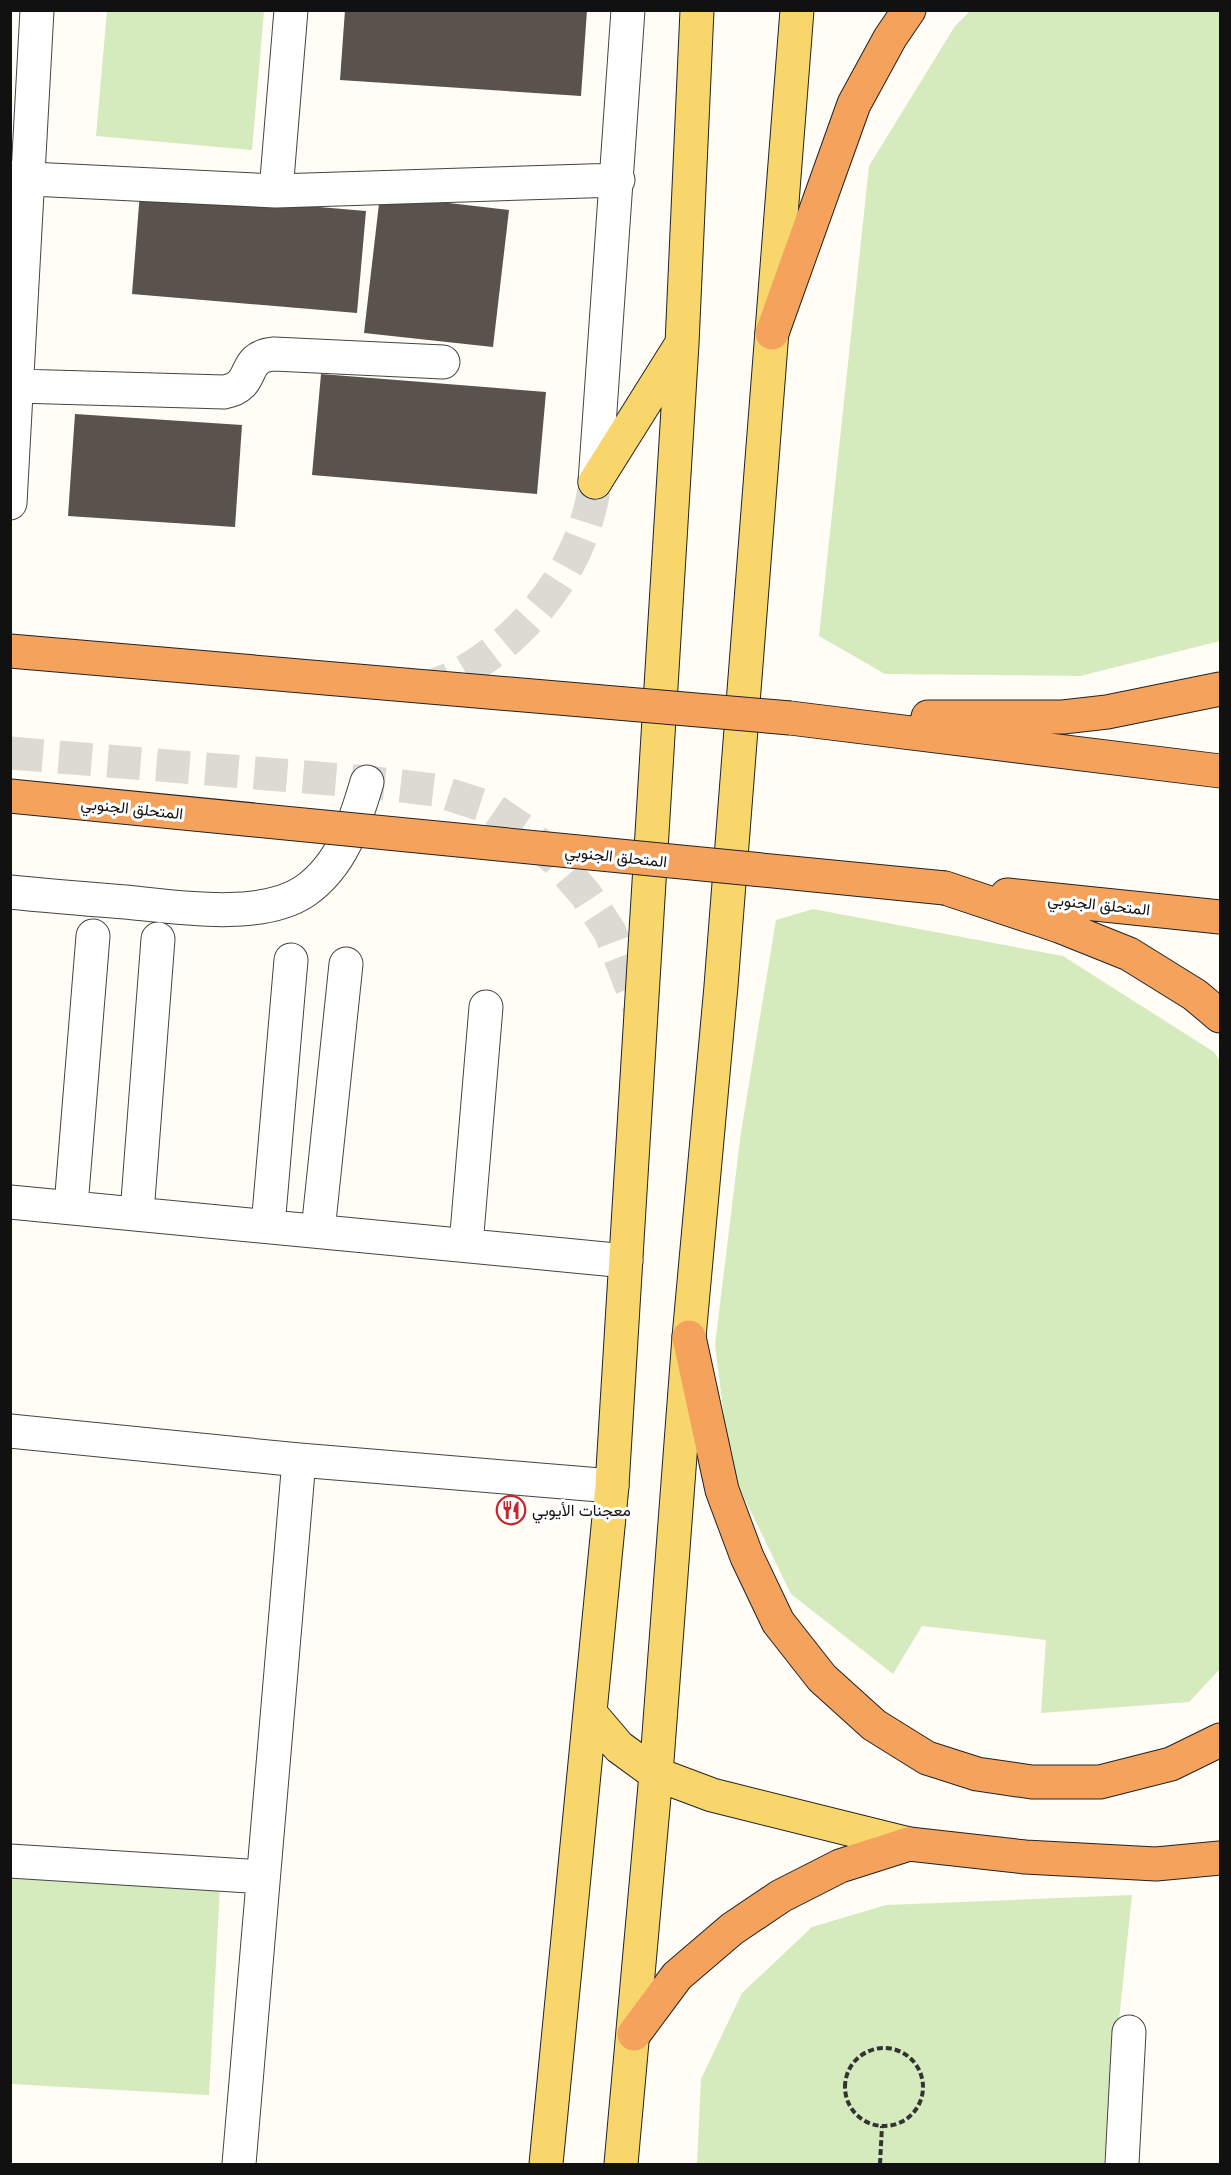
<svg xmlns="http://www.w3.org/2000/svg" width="1231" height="2175" viewBox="0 0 1231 2175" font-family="Georgia,Vazirmatn,serif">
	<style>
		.green { fill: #d5ebbd }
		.building { fill: #5a524d }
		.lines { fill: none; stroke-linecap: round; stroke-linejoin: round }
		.major-tunnel { stroke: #dbdad3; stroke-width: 33; stroke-dasharray: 33 16; stroke-linecap: butt }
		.minor-casing { stroke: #444; stroke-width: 35 }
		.major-casing { stroke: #222; stroke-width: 35 }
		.highway-casing { stroke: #222; stroke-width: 35 }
		.path { stroke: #333; stroke-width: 4; stroke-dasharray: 6 3; stroke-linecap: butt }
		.minor { stroke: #fff; stroke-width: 33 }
		.major { stroke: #f9d66b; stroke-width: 33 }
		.highway { stroke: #f5a25d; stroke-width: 33 }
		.highway-bridge-casing { stroke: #222; stroke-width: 35; stroke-linecap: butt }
		.highway-bridge { stroke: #f5a25d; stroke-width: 33 }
		.labels { text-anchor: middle; stroke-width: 6; stroke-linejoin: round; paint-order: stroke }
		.street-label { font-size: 16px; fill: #111; stroke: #fff }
		.poi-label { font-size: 16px; fill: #111; stroke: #fff; text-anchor: start }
	</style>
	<rect width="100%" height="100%" fill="#fffdf5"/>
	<!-- green -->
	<path class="green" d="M107 11H264L252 150 96 136Z
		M970 11H1220V641L1080 676 885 674 819 636 869 166 955 26Z
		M813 909 1063 956 1214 1052 1220 1061V1669L1189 1702 1041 1713 1046 1640 922 1626 893 1674 791 1594 731 1471 715 1345 741 1132 776 920Z
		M10 1874 220 1886 209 2095 11 2084Z
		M1132 1895 1104 2164H697L701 2079 742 1993 812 1927 886 1905Z"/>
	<!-- building -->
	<path class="building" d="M345 10H587L581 96 340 80Z
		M140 192 366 211 357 313 132 294Z
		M380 195 509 210 493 347 364 333Z
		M321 374 546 392 537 494 312 475Z
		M75 414 242 425 235 527 68 516Z"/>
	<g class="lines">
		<!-- major-tunnel -->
		<path class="major-tunnel" d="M419 688C442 685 463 673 482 660 541 619 586 555 595 482
			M10 753 367 782 435 790 491 808 526 832 557 861 586 895 610 932 641 1012"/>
		<!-- minor casing -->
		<g class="minor-casing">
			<path id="minor" d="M10 178 276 191 618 180
				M276 191 291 10
				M17 386 224 392C258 386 239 357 274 354L443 362
				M595 482 628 10
				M10 503 37 10
				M10 892C49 896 87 899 125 902 175 907 261 921 305 891 342 865 355 823 367 782
				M10 1202 626 1261
				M71 1206 93 936
				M137 1213 158 939
				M268 1226 291 960
				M318 1231 346 964
				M466 1245 486 1007
				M10 1431 299 1460 612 1486
				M10 1861 263 1877
				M239 2164 299 1460
				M1122 2164 1129 2032"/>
		</g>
		<!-- major casing -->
		<g class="major-casing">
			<path id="major" d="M595 482 679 348
				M590 1713 619 1747 656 1774 712 1795 909 1844
				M546 2164 612 1486 682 344 697 10
				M621 2164 656 1774 689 1337 721 986 797 10"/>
		</g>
		<!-- highway casing -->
		<g class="highway-casing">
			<path id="highway" d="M772 333 854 104 890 38 909 10
				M928 717H1063L1107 712 1220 689
				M790 718 1220 771
				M945 888 1059 926 1129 954 1195 995 1220 1016
				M1007 895 1220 917
				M689 1337 722 1490 747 1557 778 1622 822 1678 874 1725 927 1758 977 1774 1032 1782H1100L1171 1764 1220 1740
				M634 2034 677 1976 732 1929 781 1896 840 1866 909 1844 1025 1857 1156 1864 1220 1858"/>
		</g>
		<!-- path -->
		<path class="path" d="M845 2087a39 39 0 1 1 78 0a39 39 0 1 1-78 0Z
			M880 2164 882 2126"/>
		<!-- minor -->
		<use href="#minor" class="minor"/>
		<!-- major -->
		<use href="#major" class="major"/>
		<!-- highway -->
		<use href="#highway" class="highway"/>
		<!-- highway-bridge casing -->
		<g class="highway-bridge-casing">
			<path id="highway-bridge" d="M10 651 790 718
				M10 796 945 888"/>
		</g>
		<!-- highway-bridge -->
		<use href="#highway-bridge" class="highway-bridge"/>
	</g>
	<!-- icons -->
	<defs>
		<g id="restaurant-ring" transform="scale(1.5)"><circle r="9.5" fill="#fff" stroke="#c4262e" stroke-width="1.5"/><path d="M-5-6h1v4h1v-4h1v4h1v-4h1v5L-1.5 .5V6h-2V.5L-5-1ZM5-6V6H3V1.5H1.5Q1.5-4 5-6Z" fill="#c4262e"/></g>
	</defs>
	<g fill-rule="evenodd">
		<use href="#restaurant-ring" x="511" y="1510"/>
	</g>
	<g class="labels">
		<!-- street labels -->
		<g class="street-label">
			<text transform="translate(132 808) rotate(6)" y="6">المتحلق الجنوبي</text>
			<text transform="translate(616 856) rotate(6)" y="6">المتحلق الجنوبي</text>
			<text transform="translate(1099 904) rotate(6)" y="6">المتحلق الجنوبي</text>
		</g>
		<!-- poi labels -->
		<g class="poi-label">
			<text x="532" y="1516">معجنات الأيوبي</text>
		</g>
	</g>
	<!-- border -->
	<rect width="1231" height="2175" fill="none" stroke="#111111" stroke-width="24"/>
</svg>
